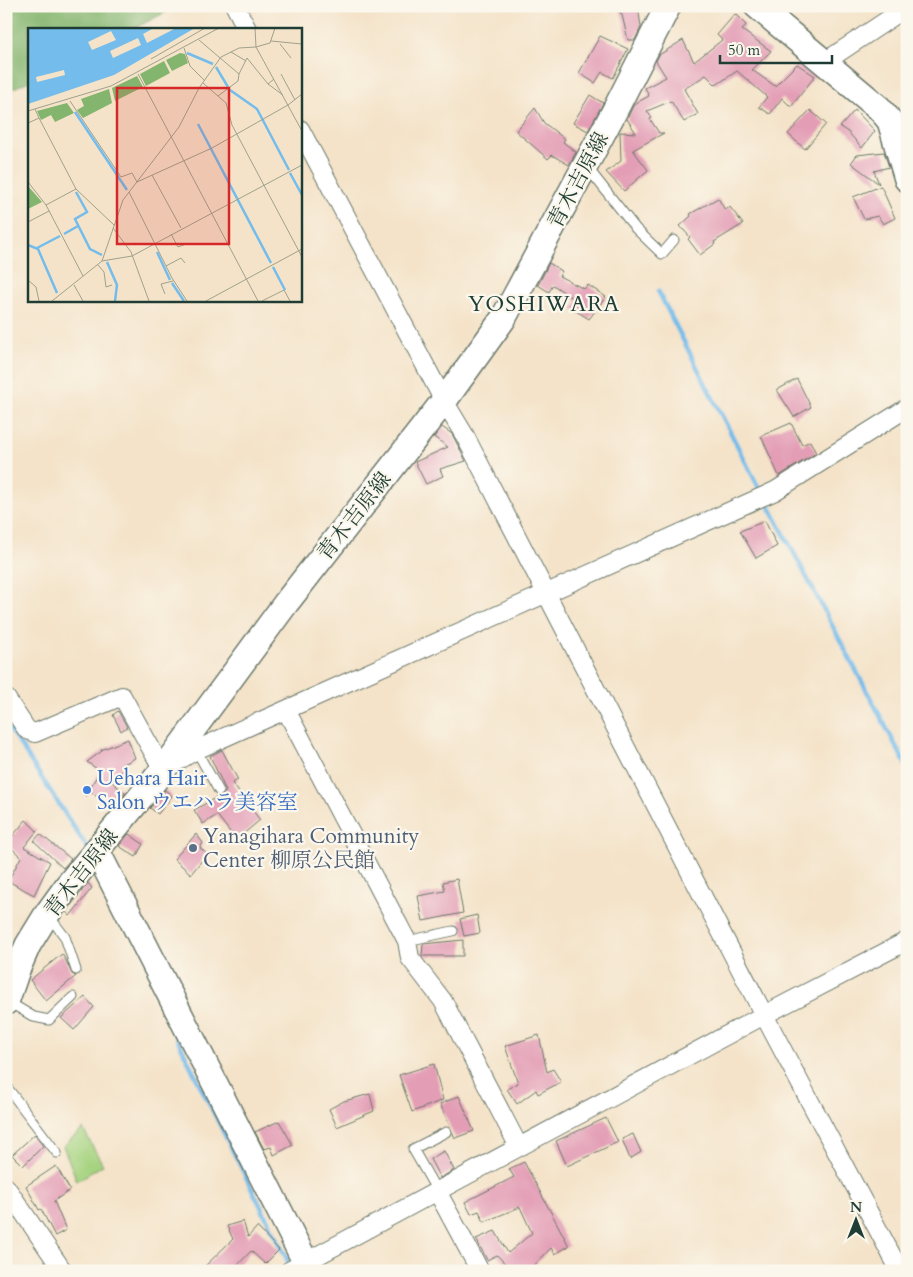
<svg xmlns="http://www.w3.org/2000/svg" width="913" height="1277" viewBox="0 0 913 1277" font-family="Cardo,'Noto Serif JP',serif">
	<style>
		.green { fill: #a6d380; stroke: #62885a }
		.forest { fill: #84b56e; stroke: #527951 }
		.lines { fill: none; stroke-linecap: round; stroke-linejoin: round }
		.stream { stroke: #73bceb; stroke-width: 4.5 }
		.building { fill: #e39eb6 }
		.lane-casing { stroke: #6a7768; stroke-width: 11 }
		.street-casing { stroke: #6a7768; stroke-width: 20 }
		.secondary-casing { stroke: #6a7768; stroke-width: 28 }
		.lane { stroke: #fff; stroke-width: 9 }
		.street { stroke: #fff; stroke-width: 18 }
		.secondary { stroke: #fff; stroke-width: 25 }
		.shop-dot { fill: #3f7fe0; stroke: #fbf7ec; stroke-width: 2 }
		.service-dot { fill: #5c6f8a; stroke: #fbf7ec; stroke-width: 2 }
		.labels { text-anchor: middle; stroke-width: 4.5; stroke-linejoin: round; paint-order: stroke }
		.street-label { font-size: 21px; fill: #1f3d34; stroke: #fbf7ec }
		.shop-label { font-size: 21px; fill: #366cbe; stroke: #fbf7ec; text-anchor: start }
		.service-label { font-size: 21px; fill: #4e5e75; stroke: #fbf7ec; text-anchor: start }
		.neighbourhood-label { font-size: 22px; letter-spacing: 1px; fill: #1f3d34; stroke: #fbf7ec }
		.inset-river { fill: none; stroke: #73bceb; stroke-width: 2.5 }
		.inset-road { fill: none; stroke: #9fa18d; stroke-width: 1 }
		.view { fill: #d62828; fill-opacity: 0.15; stroke: #d62828; stroke-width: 2.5 }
		.inset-edge { fill: none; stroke: #1f3d34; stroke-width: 2.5 }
	</style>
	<rect width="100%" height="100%" fill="#fbf7ec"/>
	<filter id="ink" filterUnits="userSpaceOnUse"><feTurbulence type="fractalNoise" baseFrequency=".02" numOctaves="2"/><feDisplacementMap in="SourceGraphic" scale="10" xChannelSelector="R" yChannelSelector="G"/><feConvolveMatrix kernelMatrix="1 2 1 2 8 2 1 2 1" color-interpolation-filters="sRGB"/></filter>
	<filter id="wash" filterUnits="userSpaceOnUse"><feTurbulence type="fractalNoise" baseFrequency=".0096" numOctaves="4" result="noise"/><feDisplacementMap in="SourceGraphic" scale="20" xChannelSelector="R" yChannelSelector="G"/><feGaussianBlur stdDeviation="1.12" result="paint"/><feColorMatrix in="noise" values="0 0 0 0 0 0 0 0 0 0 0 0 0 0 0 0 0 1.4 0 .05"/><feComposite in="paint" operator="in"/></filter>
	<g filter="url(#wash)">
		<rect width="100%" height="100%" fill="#f4e3c9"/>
		<!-- green -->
		<path class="green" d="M83 1129 103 1165 77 1181 63 1146Z"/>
		<!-- forest -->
		<path class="forest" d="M6 6H178L133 29H29V81L6 92Z"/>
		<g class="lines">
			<!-- stream -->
			<path class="stream" d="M658 291 762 494
				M766 500 907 767
				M6 723 88 849
				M170 1023 193 1071 290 1265"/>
		</g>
		<g id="blocks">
			<!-- building -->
			<path class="building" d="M616 6H638L641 27 635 40H628L622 15Z
				M735 14 746 25 742 30 771 51 752 70 775 86 797 64 815 76 791 107 782 98 770 114 759 107 767 97 737 71 716 85 706 75 684 89 698 114 684 122 671 101 647 111 652 118 650 119 659 133H664L633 150 648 170 624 191 606 172 621 161 620 132 636 133 627 119 634 104 649 96 645 88 666 77 656 61 659 55 683 40 694 62 722 40 717 35Z
				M600 36 628 49 613 78 602 72 595 83 579 73Z
				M590 95 603 103 588 131 573 123Z
				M535 108 544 123 565 139 563 142 576 152 569 165 552 155 548 159 516 131Z
				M810 110 826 124 805 149 788 134Z
				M855 110 875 131 862 148 848 132 840 127Z
				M884 152 889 167 874 171 879 184 851 163 857 155Z
				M881 186 895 218 883 224 878 216 864 219 853 197Z
				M718 198 725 210 730 207 743 224 714 242 715 244 700 255 688 239 690 237 680 226 691 216 690 214Z
				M549 263 562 271 559 276 584 289 588 285 606 297 589 319 573 309 577 301 553 285 549 292 538 285Z
				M797 379 811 407 794 417 777 390Z
				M791 423 802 445 810 441 816 453 779 476 761 436Z
				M442 427 452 434 466 461 440 469 443 476 426 484 415 462 448 447 434 437Z
				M765 521 777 546 756 558 740 531Z
				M118 711 127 727 121 731 113 715Z
				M128 739 135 758 122 765 124 770 110 780 125 793 113 808 91 792 85 796 100 771 87 762 102 751 101 750Z
				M222 750 238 780 232 783 260 820 236 840 217 815 203 824 194 810 217 797 222 796 226 791 210 756Z
				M165 790 172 796 158 814 150 808Z
				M26 820 37 831 24 847 50 862 34 895 8 881 21 857 6 843V838L7 837 10 839Z
				M40 834 71 859 63 868 34 841Z
				M129 834 143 844 136 857 119 846Z
				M196 834 203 843 200 848 207 854 191 874 174 859Z
				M457 879 463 913 423 921 418 896 445 891 443 882Z
				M88 883 92 888 70 916 66 912Z
				M477 915 480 933 464 936 460 919Z
				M463 940V956H422L423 944Z
				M62 954 66 961 72 974 76 976 46 1001 30 980Z
				M85 997 94 1007 74 1030 61 1018Z
				M539 1035 547 1072 553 1069 561 1082 538 1094 536 1090 517 1104 507 1089 518 1083 505 1046Z
				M434 1064 443 1100 412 1112 399 1075Z
				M370 1094 374 1111 337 1127 329 1109 344 1101Z
				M459 1096 474 1131 455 1138 440 1104Z
				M606 1118 618 1142 567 1166 556 1141Z
				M279 1121 293 1145 274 1155 271 1147 264 1149 255 1132Z
				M35 1134 43 1146 23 1166 12 1155Z
				M633 1134 641 1152 630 1159 622 1139Z
				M444 1151 454 1170 440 1178 430 1159Z
				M524 1162 569 1246 555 1254 551 1248 529 1271H512L497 1255 487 1260 476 1239 495 1231 508 1253 532 1233 520 1207 484 1222 479 1211 471 1214 465 1202 514 1177 509 1169Z
				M56 1166 70 1190 54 1201 66 1230 55 1236 41 1209 39 1210 26 1186Z
				M243 1221 248 1237 257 1227 279 1250 265 1264 251 1251 232 1271H200L233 1239 227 1226Z"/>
		</g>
	</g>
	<g filter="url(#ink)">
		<use href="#blocks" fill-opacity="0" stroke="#6a7768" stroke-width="1"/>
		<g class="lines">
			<!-- lane casing -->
			<g class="lane-casing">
				<path id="lane" d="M587 167 636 229 662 254 674 240
					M196 750 219 791
					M49 916 65 937 76 970
					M407 941 453 931
					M7 1001 34 1017 49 1020 73 997
					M6 1086 57 1153
					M437 1191 413 1149 446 1132"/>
			</g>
			<!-- street casing -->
			<g class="street-casing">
				<path id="street" d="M235 6 247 29
					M823 63 907 7
					M300 129 444 401 465 436 764 1015 900 1271
					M6 698 27 730 35 733 122 696 163 770 196 750 775 491 907 408
					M286 710 407 941 410 958 443 1001 519 1147
					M6 1187 63 1271
					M437 1191 480 1271
					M289 1271 764 1015 907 941"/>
			</g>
			<!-- secondary casing -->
			<g class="secondary-casing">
				<path id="secondary" d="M757 6 879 108 890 121 907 179
					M97 851 310 1271
					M6 1002 17 970 28 945 47 914 68 885 163 770 286 603 444 401 503 319 614 112 668 6"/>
			</g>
			<!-- lane -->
			<use href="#lane" class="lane"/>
			<!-- street -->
			<use href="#street" class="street"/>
			<!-- secondary -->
			<use href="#secondary" class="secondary"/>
		</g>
	</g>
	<!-- markers -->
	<circle class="shop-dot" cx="87" cy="790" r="5"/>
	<circle class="service-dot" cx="193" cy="848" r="5"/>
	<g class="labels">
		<!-- street labels -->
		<g class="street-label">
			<text transform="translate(578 180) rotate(-62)" y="7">青木吉原線</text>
			<text transform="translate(354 516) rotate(-52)" y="7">青木吉原線</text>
			<text transform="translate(81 873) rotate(-52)" y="7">青木吉原線</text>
		</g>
		<!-- shop labels -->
		<g class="shop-label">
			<text x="97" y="785">Uehara Hair<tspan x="97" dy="24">Salon ウエハラ美容室</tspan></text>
		</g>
		<!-- service labels -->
		<g class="service-label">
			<text x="203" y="843">Yanagihara Community<tspan x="203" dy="24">Center 柳原公民館</tspan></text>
		</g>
		<!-- neighbourhood labels -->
		<g class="neighbourhood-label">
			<text x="544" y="311">YOSHIWARA</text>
		</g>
	</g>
	<!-- overview -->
	<g transform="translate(28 28)">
		<rect width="274" height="274" fill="#f4e3c9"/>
		<path d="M152 25 157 26 160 35 144 43 138 32ZM136 33 142 45 118 58 112 46ZM109 48 115 59 87 73 84 60ZM81 61 84 75 55 90 49 82 56 78 53 71ZM39 75 46 85 27 94 23 87 13 92 9 83ZM0 158 14 174 0 181Z" fill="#84b56e"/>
		<path d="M0 0H167L86 47 0 76Z" fill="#73bceb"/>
		<path d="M126 0H148L119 15 115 6ZM83 3 88 12 64 22 60 14ZM110 10 113 17 85 30 82 23ZM36 42 37 47 9 54 8 49Z" fill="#f4e3c9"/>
		<path class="inset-river" d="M159 25 185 36M188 39 200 59M202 62 229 81 261 142M47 84 99 162M170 96 243 235M262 145 274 167M48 164 59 184 47 191 62 221 74 227M36 206 50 198M0 217 10 221 29 265M9 220 32 208M129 224 142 252M79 234 89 257 87 273M245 239 257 262M144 255 156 273"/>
		<path class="inset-road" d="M247 0 242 15 228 19 274 103M171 12 211 46 210 53 190 68M243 13 274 16M252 16 263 30M156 20 162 38 177 53M203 24 218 33M123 31 177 0M110 46 230 273M211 46 219 30 240 56M253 46 267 72M246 51 240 56 255 67M175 55 198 75 204 97 274 229M42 73 93 149 104 145 109 154 184 120 260 77 274 66M0 83 83 58 191 0M11 90 48 161 86 197M0 95 11 90 7 81M124 147 153 200M0 154 18 177 55 248M101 164 144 250 159 273M18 177 48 161M0 194 21 183M85 200 103 224 121 273M143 206 150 219 158 216M74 233 104 228 274 137M70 237 76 244 78 259 84 257M138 238 153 230 157 235M0 252 8 259 11 273M46 257 55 273M137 266 133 256 145 253M24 273 74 233 95 172 151 99 171 60 193 29 211 20 228 19 227 0M178 273 274 221M234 273 256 262 262 273"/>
		<path class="view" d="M89 60H201V216H89Z"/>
		<rect width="274" height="274" class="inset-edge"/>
	</g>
	<!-- margin -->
	<rect width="913" height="1277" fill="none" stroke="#fbf7ec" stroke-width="25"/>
	<!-- north arrow -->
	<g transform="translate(856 1220)" stroke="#fbf7ec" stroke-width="4" paint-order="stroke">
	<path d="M0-4L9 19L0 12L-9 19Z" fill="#1f3d34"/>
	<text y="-8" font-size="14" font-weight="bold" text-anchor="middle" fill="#1f3d34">N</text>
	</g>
	<!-- scale -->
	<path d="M720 55v8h112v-8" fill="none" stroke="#1f3d34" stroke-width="2.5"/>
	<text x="728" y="55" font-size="15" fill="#1f3d34" stroke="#fbf7ec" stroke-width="4" paint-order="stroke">50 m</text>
</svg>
